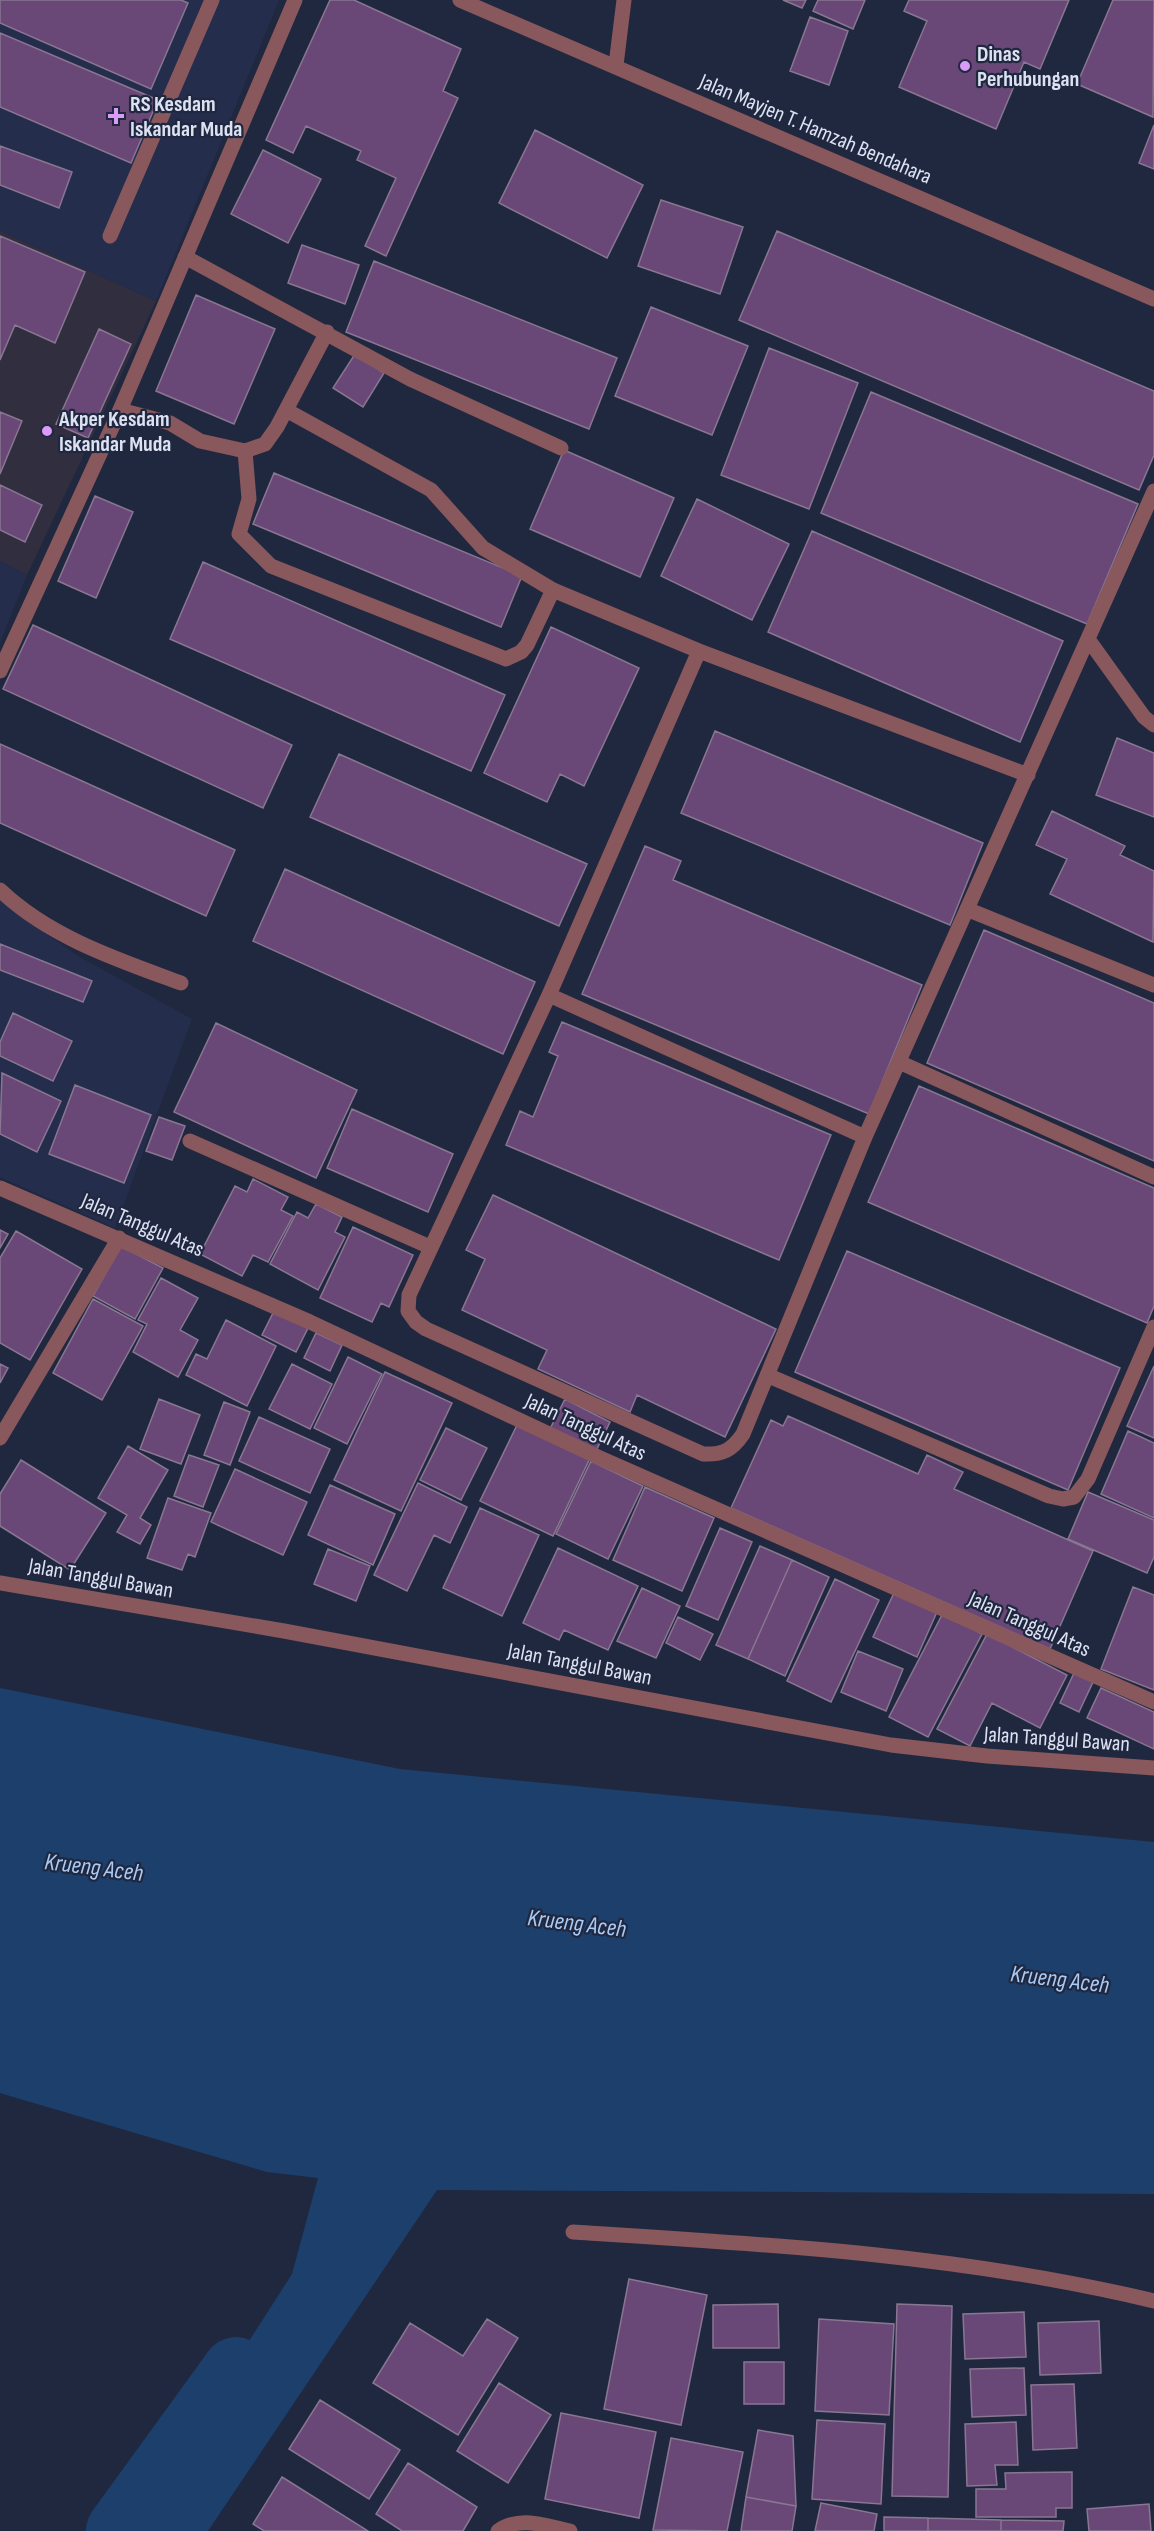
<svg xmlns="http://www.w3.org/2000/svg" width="1154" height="2531" viewBox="0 0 1154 2531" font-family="'Sofia Sans Condensed',sans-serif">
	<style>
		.built { fill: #242d4c }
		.education { fill: #302e3f }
		.water { fill: #1c3f6b }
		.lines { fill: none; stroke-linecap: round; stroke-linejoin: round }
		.river { stroke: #1c3f6b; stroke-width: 68 }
		.building { fill: #694777; stroke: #897691; stroke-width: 1.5 }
		.service { stroke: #89585c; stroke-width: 15 }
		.minor { stroke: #89585c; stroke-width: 15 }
		.tertiary { stroke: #89585c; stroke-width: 15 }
		.poi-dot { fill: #da9af7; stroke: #202840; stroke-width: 2 }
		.labels { text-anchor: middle; stroke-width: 4.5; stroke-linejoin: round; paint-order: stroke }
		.poi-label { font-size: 22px; font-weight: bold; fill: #dde2f3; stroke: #202840; text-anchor: start }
		.street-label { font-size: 22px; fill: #dde2f3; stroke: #202840 }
		.water-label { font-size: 24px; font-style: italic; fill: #a9caf4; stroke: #202840 }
	</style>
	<rect width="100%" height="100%" fill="#202840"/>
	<!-- built -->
	<path class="built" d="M0 0H279L156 301 0 231Z
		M0 561 27 575 0 643Z
		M0 896 29 922 78 956 192 1019 115 1228 0 1177Z"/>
	<!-- education -->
	<path class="education" d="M0 231 156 301 27 575 0 561Z"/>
	<!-- water -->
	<path class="water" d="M0 1688 400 1769 1154 1842V2194L437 2190 208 2531H127L292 2274 318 2178 267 2172 0 2093Z"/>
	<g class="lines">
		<!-- river -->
		<path class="river" d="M120 2531 236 2371"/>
	</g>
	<!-- building -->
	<path class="building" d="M0 0H181L188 3 151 89 0 23Z
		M330 0H354L461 49 443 91 458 98 386 256 365 246 396 178 357 160 361 151 306 126 293 153 266 140Z
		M783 0H806L802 8Z
		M818 0H865L853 29 813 11Z
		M909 0H1069L1040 69 1024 62 996 129 899 87 927 21 904 11Z
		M1113 0H1154L1153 117 1077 84Z
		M810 17 848 31 829 85 790 71Z
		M0 33 158 100 131 163 0 107Z
		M1154 125V169L1139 163Z
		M535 130 643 185 607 258 499 203Z
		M0 146 72 172 59 208 0 185Z
		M263 150 321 179 288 243 231 214Z
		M661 200 743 227 720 294 638 266Z
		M777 231 1154 391V455L1139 490 739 320Z
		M0 236 85 272 55 343 15 325 0 360Z
		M302 245 359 265 345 304 288 283Z
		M374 261 617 358 589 429 346 332Z
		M196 295 275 329 234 424 156 391Z
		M651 307 748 346 712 435 615 396Z
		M99 329 131 344 88 438 56 424Z
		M769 348 858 383 809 509 721 475Z
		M355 354 384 373 363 407 333 388Z
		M871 392 1138 504 1087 624 821 513Z
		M0 412 22 421 0 474Z
		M564 450 674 498 640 577 530 529Z
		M274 473 522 576 501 627 253 524Z
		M0 485 42 505 25 542 0 530Z
		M95 496 133 512 96 598 58 581Z
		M697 499 789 544 752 620 661 576Z
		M812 531 1063 641 1020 742 768 632Z
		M203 562 505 695 471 771 170 639Z
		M33 625 292 745 263 808 3 689Z
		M551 627 639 668 584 786 560 774 547 802 484 773Z
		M715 731 983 843 950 925 681 813Z
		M1117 738 1154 753V817L1096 795Z
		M0 744 235 850 206 916 0 823Z
		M339 754 587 864 559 926 310 817Z
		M1052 811 1125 846 1120 855 1154 871 1153 942 1050 894 1067 859 1036 845Z
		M645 846 681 861 673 880 922 985 869 1114 582 994Z
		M285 869 535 982 503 1054 253 941Z
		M984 930 1154 1003V1161L927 1063Z
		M0 944 92 981 83 1002 0 970Z
		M13 1013 72 1041 53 1081 0 1056V1042Z
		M562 1022 831 1135 779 1260 506 1145 520 1111 533 1117 558 1056 549 1052Z
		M216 1023 357 1090 316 1178 174 1112Z
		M2 1073 61 1101 37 1152 0 1134Z
		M75 1085 151 1115 124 1183 49 1154Z
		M919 1086 1154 1188V1306L1147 1323 868 1202Z
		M352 1109 453 1154 428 1212 327 1168Z
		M159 1117 185 1126 172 1160 146 1151Z
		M253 1179 288 1197 281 1210 293 1216 268 1262 253 1255 242 1276 200 1254 235 1186 247 1192Z
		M493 1195 776 1329 725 1437 637 1395 630 1412 538 1369 547 1350 462 1310 485 1259 466 1250Z
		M316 1204 342 1217 335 1232 345 1237 318 1290 270 1264 297 1212 308 1218Z
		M353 1227 413 1255 389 1307 381 1303 372 1322 320 1298Z
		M0 1230 8 1234 0 1248Z
		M16 1231 82 1269 30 1360 0 1343V1258Z
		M121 1246 163 1268 135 1319 93 1296Z
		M847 1251 1120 1368 1068 1490 795 1372Z
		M161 1278 198 1298 180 1330 198 1340 178 1377 133 1352 147 1324 138 1320Z
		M93 1299 143 1326 102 1400 53 1373Z
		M275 1309 309 1326 296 1352 262 1335Z
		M226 1320 276 1346 247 1406 186 1375 196 1354 207 1359Z
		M316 1333 342 1345 330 1371 304 1358Z
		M348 1357 382 1374 347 1444 314 1428Z
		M0 1364 8 1368 0 1383Z
		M292 1364 332 1384 310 1429 269 1409Z
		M1154 1366V1438L1127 1426Z
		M385 1372 452 1403 401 1511 334 1480Z
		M159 1399 200 1415 181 1464 140 1449Z
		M565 1399 610 1422 595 1453 549 1431Z
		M224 1402 250 1412 230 1465 204 1455Z
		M788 1416 918 1474 927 1455 963 1472 954 1489 1093 1551 1050 1649 731 1508 771 1420 783 1426Z
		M259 1417 330 1449 310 1493 239 1461Z
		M519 1421 591 1456 553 1536 480 1501Z
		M446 1428 487 1448 461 1500 420 1480Z
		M1128 1431 1154 1443V1518L1101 1494Z
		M128 1446 168 1470 140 1518 151 1525 140 1544 117 1532 127 1515 98 1498Z
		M189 1455 219 1465 203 1507 174 1496Z
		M21 1460 106 1513 70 1570 0 1526V1494Z
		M591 1461 643 1486 608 1559 556 1534Z
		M235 1469 307 1502 283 1555 211 1522Z
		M418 1483 467 1507 450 1543 434 1535 407 1591 374 1575Z
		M330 1485 395 1514 373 1565 308 1535Z
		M645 1487 714 1518 682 1591 613 1560Z
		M1088 1492 1154 1520V1557L1147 1573 1068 1539Z
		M168 1498 211 1513 195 1557 188 1554 182 1570 147 1558Z
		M480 1508 539 1535 502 1616 443 1588Z
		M720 1528 752 1542 718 1620 686 1606Z
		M760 1546 792 1560 748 1659 716 1645Z
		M558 1548 638 1586 608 1650 564 1630 559 1640 523 1623Z
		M328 1549 370 1566 356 1601 314 1584Z
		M792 1560 829 1577 785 1676 748 1659Z
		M835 1579 879 1600 831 1702 787 1681Z
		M1133 1587 1154 1595V1690L1101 1669Z
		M642 1588 680 1606 656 1658 617 1641Z
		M894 1593 937 1612 917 1657 873 1637Z
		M943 1613 982 1634 928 1737 889 1717Z
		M678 1617 713 1634 700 1660 666 1643Z
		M987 1634 1067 1675 1040 1728 992 1703 970 1746 937 1729Z
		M858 1651 903 1669 886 1711 841 1692Z
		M1074 1673 1093 1682 1079 1712 1060 1703Z
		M1101 1688 1154 1712V1749L1087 1718Z
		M629 2279 707 2295 681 2425 604 2409Z
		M778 2304 779 2348H713V2305Z
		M897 2304 952 2306 948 2497 892 2496Z
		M1024 2312 1026 2357 965 2359 963 2314Z
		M487 2319 518 2338 458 2435 373 2383 410 2323 463 2356Z
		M819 2319 894 2324 889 2415 815 2411Z
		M1099 2321 1101 2373 1040 2375 1038 2323Z
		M744 2362H784V2404H744Z
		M1024 2368 1026 2415 972 2417 970 2369Z
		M499 2383 551 2415 508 2483 457 2451Z
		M1074 2384 1077 2448 1033 2450 1031 2385Z
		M320 2400 400 2450 369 2499 289 2449Z
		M561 2413 656 2432 639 2518 545 2499Z
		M817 2420 885 2424 881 2504 812 2499Z
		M1016 2422 1018 2465H995L997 2485 967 2486 965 2424Z
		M758 2430 793 2436 796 2506 746 2497Z
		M671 2438 743 2452 727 2531 653 2530Z
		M408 2463 477 2507 463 2531H402L376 2514Z
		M1072 2472V2508H1056V2517H976V2489H1006L1005 2473Z
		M282 2477 368 2531H264L253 2524Z
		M746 2497 796 2506 792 2531H741Z
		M821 2503 877 2514 874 2531H815Z
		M1149 2504 1151 2531H1089L1087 2509Z
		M884 2517 928 2518V2531H884Z
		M928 2518 1001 2520V2531H928Z
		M1001 2520 1064 2521 1063 2531H1001Z"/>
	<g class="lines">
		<!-- service -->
		<path class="service" d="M110 236 212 0
			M245 451 249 499 239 534 271 566 506 659 521 652 527 645 553 590"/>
		<!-- minor -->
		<path class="minor" d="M616 65 624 0
			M185 257 410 379 561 448
			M120 410 170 423 200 441 245 451 265 444 277 427 327 332
			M286 410 431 490 483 548 553 590 699 651 1028 775
			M1088 639 1144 717 1154 725
			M699 651 549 995 409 1295 408 1311 416 1322 426 1329 703 1454C723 1455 732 1450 743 1434L865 1137 1154 491
			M0 671 120 410 295 0
			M0 890C49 937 118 960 181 983
			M969 910 1154 985
			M549 995 865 1137
			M899 1062 1154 1177
			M190 1141 430 1247
			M0 1188 310 1322 598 1457 1154 1702
			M769 1376 1049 1496 1063 1499 1074 1497 1088 1479 1154 1327
			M0 1438 119 1238
			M0 1583 284 1631 891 1745 987 1756 1154 1768
			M573 2232C767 2244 964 2255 1154 2301
			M498 2531C520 2515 546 2526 570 2531"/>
		<!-- tertiary -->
		<path class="tertiary" d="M460 0 1154 299"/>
	</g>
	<!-- markers -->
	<g class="poi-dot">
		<circle cx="965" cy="66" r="6"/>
		<path d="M113 107h6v6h6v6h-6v6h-6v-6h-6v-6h6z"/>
		<circle cx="47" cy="431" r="6"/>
	</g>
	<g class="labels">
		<!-- poi labels -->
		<g class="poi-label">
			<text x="977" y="61">Dinas<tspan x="977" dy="25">Perhubungan</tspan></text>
			<text x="130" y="111">RS Kesdam<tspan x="130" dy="25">Iskandar Muda</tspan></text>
			<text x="59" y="426">Akper Kesdam<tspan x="59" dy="25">Iskandar Muda</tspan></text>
		</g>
		<!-- street labels -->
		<g class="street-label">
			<text transform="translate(816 128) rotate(23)" y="8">Jalan Mayjen T. Hamzah Bendahara</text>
			<text transform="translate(143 1224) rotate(23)" y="8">Jalan Tanggul Atas</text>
			<text transform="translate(586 1426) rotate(25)" y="8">Jalan Tanggul Atas</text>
			<text transform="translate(101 1577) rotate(10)" y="8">Jalan Tanggul Bawan</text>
			<text transform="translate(1030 1623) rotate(24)" y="8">Jalan Tanggul Atas</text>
			<text transform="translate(580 1663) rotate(11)" y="8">Jalan Tanggul Bawan</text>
			<text transform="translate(1057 1738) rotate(4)" y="8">Jalan Tanggul Bawan</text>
		</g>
		<!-- water labels -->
		<g class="water-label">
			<text transform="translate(94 1867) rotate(7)" y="8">Krueng Aceh</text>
			<text transform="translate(577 1923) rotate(7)" y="8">Krueng Aceh</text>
			<text transform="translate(1060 1979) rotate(7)" y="8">Krueng Aceh</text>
		</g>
	</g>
</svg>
